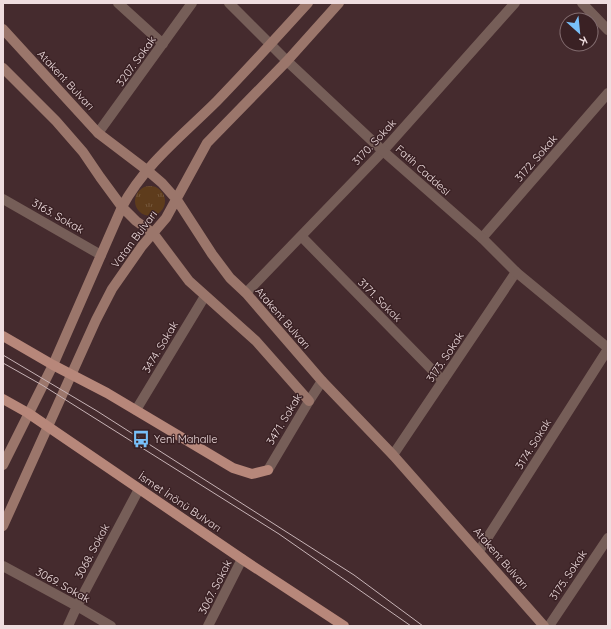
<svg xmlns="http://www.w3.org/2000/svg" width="611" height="629" viewBox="0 0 611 629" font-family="Quicksand,sans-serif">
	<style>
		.grass { fill: url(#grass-tufts) }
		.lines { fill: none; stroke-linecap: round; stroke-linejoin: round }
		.minor { stroke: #765e58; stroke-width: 10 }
		.tertiary { stroke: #765e58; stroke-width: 10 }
		.secondary { stroke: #9b766b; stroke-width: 10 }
		.primary { stroke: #b7877a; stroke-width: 10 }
		.tram { stroke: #c7b3b6; stroke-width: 1 }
		.labels { text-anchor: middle; stroke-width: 3; stroke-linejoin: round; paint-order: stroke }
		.street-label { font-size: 11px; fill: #efdddf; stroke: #3a2124 }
		.poi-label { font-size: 11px; fill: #efdddf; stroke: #3a2124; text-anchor: start }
	</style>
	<defs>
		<pattern id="grass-tufts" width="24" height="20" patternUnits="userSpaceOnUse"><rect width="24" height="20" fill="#5e3c1c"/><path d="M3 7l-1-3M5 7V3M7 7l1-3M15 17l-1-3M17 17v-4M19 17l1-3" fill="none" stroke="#75583d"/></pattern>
	</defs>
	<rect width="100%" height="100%" fill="#452b2e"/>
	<!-- grass -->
	<path class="grass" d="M135 201a15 15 0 1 1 30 0a15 15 0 1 1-30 0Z"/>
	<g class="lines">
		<!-- minor -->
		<path class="minor" d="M118 3 163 44
			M582 3 608 30
			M98 133 192 3
			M3 199 101 255
			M301 236 443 381
			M482 238 608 93
			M246 293 383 151 515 3
			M136 410 205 296
			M393 455 516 272
			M268 470 309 401 322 381
			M479 551 608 349
			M3 566 77 606 111 626
			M68 626 77 606 139 489
			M208 626 242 559
			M549 626 608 538"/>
		<!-- tertiary -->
		<path class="tertiary" d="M229 3 287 61 383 151 482 238 516 272 608 348"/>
		<!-- secondary -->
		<path class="secondary" d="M3 29 98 133 148 171 162 183 177 200 212 254 230 278 246 293 322 381 393 455 544 626
			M3 68 56 121 83 152 100 177 122 207 136 221 153 233 189 281 256 341 309 401
			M3 465 53 365 122 207C144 165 184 134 217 101 248 69 278 36 308 3
			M3 526 96 320 112 289 142 246 166 218 207 143 287 61 339 3"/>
		<!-- primary -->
		<path class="primary" d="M3 336 53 365 107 393 233 468 252 474 268 470
			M3 399 28 413 242 559 344 626"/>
		<!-- tram -->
		<path class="tram" d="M3 355 97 411 354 575 423 626
			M3 363 42 385 279 534 411 626"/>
	</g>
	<!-- icons -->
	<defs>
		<g id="bus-bare" transform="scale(1.38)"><path d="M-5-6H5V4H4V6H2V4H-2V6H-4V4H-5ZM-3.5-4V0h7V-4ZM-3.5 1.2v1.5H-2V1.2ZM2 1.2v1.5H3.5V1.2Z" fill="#78bff8" stroke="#3a2124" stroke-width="2.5" paint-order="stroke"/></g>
	</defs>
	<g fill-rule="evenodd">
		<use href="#bus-bare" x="141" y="439"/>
	</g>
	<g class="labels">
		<!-- street labels -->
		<g class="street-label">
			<text transform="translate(136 61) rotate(-54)" y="4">3207. Sokak</text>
			<text transform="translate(66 80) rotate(47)" y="4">Atakent Bulvarı</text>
			<text transform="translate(374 142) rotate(-47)" y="4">3170. Sokak</text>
			<text transform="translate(536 158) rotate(-49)" y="4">3172. Sokak</text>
			<text transform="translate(423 170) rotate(42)" y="4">Fatih Caddesi</text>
			<text transform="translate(58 216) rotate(30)" y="4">3163. Sokak</text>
			<text transform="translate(134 239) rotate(-53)" y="4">Vatan Bulvarı</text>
			<text transform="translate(380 300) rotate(45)" y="4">3171. Sokak</text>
			<text transform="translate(283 318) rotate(49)" y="4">Atakent Bulvarı</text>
			<text transform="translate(160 347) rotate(-59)" y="4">3474. Sokak</text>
			<text transform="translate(445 357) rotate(-56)" y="4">3173. Sokak</text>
			<text transform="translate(284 419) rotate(-59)" y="4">3471. Sokak</text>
			<text transform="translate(533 444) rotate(-58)" y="4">3174. Sokak</text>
			<text transform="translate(180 502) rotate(34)" y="4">İsmet İnönü Bulvarı</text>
			<text transform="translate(92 551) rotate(-62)" y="4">3068. Sokak</text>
			<text transform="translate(501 558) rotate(49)" y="4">Atakent Bulvarı</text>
			<text transform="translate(568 575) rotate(-56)" y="4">3175. Sokak</text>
			<text transform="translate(63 585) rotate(29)" y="4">3069. Sokak</text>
			<text transform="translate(215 587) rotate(-63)" y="4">3067. Sokak</text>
		</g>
		<!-- poi labels -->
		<g class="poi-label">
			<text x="154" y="443">Yeni Mahalle</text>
		</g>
	</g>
	<!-- border -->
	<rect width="611" height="629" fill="none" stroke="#efdddf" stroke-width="8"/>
	<!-- north arrow -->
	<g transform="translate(579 32) rotate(153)"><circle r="19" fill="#3a2124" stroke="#826c6f"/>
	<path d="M0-3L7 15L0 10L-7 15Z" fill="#78bff8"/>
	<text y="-6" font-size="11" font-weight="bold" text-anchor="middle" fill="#efdddf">K</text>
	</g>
</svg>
